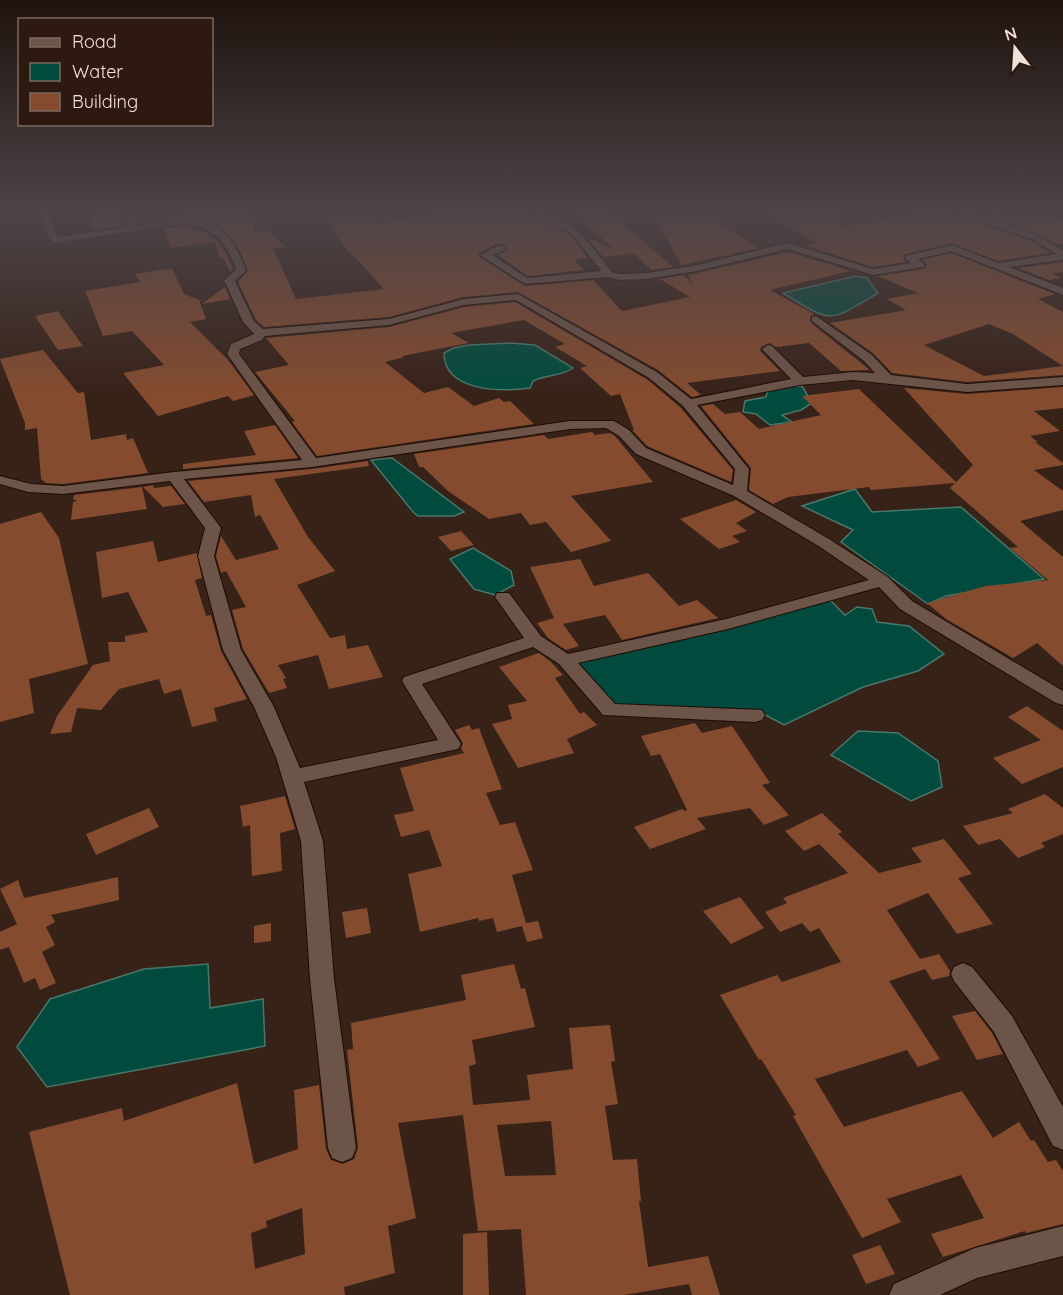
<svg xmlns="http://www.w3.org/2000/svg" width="1063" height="1295" viewBox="0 0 1063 1295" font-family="Quicksand,sans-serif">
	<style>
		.water { fill: #004b3d; stroke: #48786c; stroke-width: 1.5 }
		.building { fill: #844b2f; fill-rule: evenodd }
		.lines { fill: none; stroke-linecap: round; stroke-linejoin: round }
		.minor-casing { stroke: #1e0b03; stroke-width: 2 }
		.minor { fill: #6c5448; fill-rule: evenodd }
	</style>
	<rect width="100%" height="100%" fill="#372218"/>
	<!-- water -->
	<path class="water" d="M856 276 867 278 878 293C828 323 833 324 783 293Z
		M511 343 535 345 573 368C562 376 545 375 533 381L530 388C502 392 444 392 444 353L454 348 469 345Z
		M782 386H802L812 403 801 410 782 415 792 422 770 425 756 414 743 412 745 401 766 397 768 390Z
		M391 458H392L464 512 454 516H418L414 513 371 460Z
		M855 489 872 512 961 507 1044 579 946 596 928 604 841 542 853 530 802 506Z
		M473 548 511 571 514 585 495 595 474 589 450 559Z
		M830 600 845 615 857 607 872 609 877 622 909 626 944 654 918 671 863 687 784 725 758 711 615 707 572 663Z
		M858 731 898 733 938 761 942 787 911 801 831 755Z
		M208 964 210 1008 263 999 265 1046 47 1087 17 1047 50 999 144 969Z"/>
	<!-- building -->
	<path class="building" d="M120 212 122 226 93 230 90 213Z
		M180 212H254L255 232 269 231 286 247 273 248 296 299 384 289 354 256H352L330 227H335L328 220 365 214 378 223 451 212H525L570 235 588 258 574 260 584 270 528 276 498 255 507 250 505 244H496L479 253V257L525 286 593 280 622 311 690 297 660 279 683 275 693 284 688 275 789 252 851 271 770 290 814 314 810 317 811 323 870 370 841 371 809 343 776 347 769 343 761 347 760 351 780 371 687 383 701 395 692 397 658 370 518 292 463 297 389 317 264 327 256 320 238 282 248 270 240 251 230 236 218 225 205 220 181 218Z
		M574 212H609L673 267 651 270 634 253 603 257 587 238 614 249Z
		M763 212H840L841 227 929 212H950L1033 242 1050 253 998 261 951 243 905 254 903 258 906 262 873 267 807 246 818 243Z
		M975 212H999L1000 218 1049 214 1063 221V244L1058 245 1010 222Z
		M711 217 758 248 682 265 655 219Z
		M184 226 203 231 216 240 226 253 233 269 230 272 223 257H219L215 242 171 248 164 229Z
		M951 253 1055 294 1038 299 1063 312V375L967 382 892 373 873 353 830 323 906 310 887 299 918 293 878 276 924 269 927 265 923 260ZM989 324 1013 334 1063 366 984 376 924 345Z
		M1063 262V272L1052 273 1061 278 1049 280 1018 268Z
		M172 268 184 294 199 300 206 319 190 322 228 360 254 395 233 401 228 396 158 416 123 373 164 365 132 331 103 336 85 291 140 282 135 274Z
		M225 287 230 299 202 304Z
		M515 302 648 380 681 408 733 470 731 482 647 446 632 430H634L620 394 611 396 580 368 587 366 555 347 565 344 524 320 451 333 469 343 402 356 404 357 385 362 424 393 448 387 474 406 499 398 504 402 510 401 534 424 317 456 292 422 295 421 255 372 289 365 266 338 389 327 464 307Z
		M58 311 83 346 58 350 35 316Z
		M43 350 78 393 84 392 91 440 126 434 127 440 133 438 148 473 63 484 46 483 41 479 37 428 25 430V423L0 359Z
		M1063 387V408L1034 411 1060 431 1030 436 1038 442H1035L1063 463V465L1034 470 1063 491V510L1020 521 1063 557V666L1037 643 1013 658 946 619 927 603 985 586 1048 580 1010 548 1018 547 950 488 955 483 871 490 869 487 788 497 773 504 749 490 751 468 701 406 713 404 725 414 740 412 759 429 821 415 802 396 859 389 956 482 973 465 904 388 967 394Z
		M275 425 298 458 183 469V464L256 455 244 431Z
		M592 432 595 435 610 433 615 436 653 482 571 496 611 541 571 552 546 522 530 525 521 513 489 519 448 491 423 467H419L414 454 544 435 548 439Z
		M368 461 369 466 274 479 308 537 335 571 297 585 330 638 345 635 347 649 368 645 383 677 329 689 318 655 278 665 286 678 283 679 287 688 269 693 243 649 232 610 246 607 226 571 221 573 216 556 221 536 236 560 279 549 260 515 255 517 251 495 204 502 188 481 312 469Z
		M153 485 154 488 171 486 185 504 163 507 143 487Z
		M142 487 147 509 71 520 73 502 77 501 73 499 74 495Z
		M736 500 756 512 736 523 747 531 732 536 740 542 719 549 680 519Z
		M41 512 59 538 88 664 29 679 34 713 0 722V524Z
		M461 531 474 545 451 551 438 537Z
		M153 541 158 562 197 553 202 578 195 580 206 616 211 615 221 651 247 699 214 708 217 721 192 727 181 689 164 694 159 679 119 689 101 710 77 708 71 732 50 734 57 716 93 665 110 661 108 642H125V636L148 632 128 592 102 598 96 552Z
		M580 559 594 586 648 573 679 606 697 600 718 618 622 640 605 615 563 624 579 646 566 650 548 638 537 623 554 618 530 567Z
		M539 653 551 662 563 675 555 678 580 714 584 712 597 725 567 739 574 753 518 768 492 724 512 719 508 705 527 701 499 667Z
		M1027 706 1063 731V767L1022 784 993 758 1041 740 1008 717Z
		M695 723 702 733 732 726 770 783 762 785 789 815 764 825 750 808 697 818 706 829 650 849 634 827 682 809 685 811 687 810 660 754 651 756 641 736Z
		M469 725 472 730 479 728 502 789 486 793 500 825 515 822 533 870 512 875 526 923 538 921 543 938 527 942 522 926 497 932 493 918 479 921 478 918 420 932 408 874 442 866 429 830 401 837 394 815 414 811 400 768 464 753 461 748 463 743 455 730Z
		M1045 794 1063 808V834L1041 843 1045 847 1018 858 1000 839 978 845 963 826 1013 813 1008 809Z
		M285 796 295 829 280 833 282 871 252 876 250 825 243 827 240 806Z
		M149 808 159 827 96 855 86 834Z
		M822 813 842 832 838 834 879 873 922 862 911 848 944 839 972 874 958 878 993 924 957 934 928 893 887 910 920 959 939 954 950 971 949 976 932 980 925 969 889 981 940 1059 918 1067 907 1050 815 1079 844 1127 962 1091 993 1138 1019 1122 1031 1141 1034 1140 1048 1162 1056 1160 1063 1171V1224L1026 1233 1025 1231 943 1257 931 1234 984 1218 961 1175 887 1199 901 1222 862 1238 793 1116 796 1115 761 1059 759 1060 720 995 777 975 782 982 841 962 819 928 810 932 802 923 780 932 765 912 787 903 783 898 848 873 819 844 804 851 785 831Z
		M118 877 119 900 51 915 55 922 46 927 55 945 42 952 56 983 40 990 35 978 24 983 9 947 0 950V932L17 924 0 889 18 880 24 898Z
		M740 897 764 928 731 944 703 911Z
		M367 908 371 933 346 938 342 912Z
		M271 923V941L254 943V926Z
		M514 964 521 989 525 988 535 1027 472 1040 476 1064 469 1066 473 1105 530 1100 527 1075 573 1069 569 1028 610 1025 615 1061 611 1062 618 1104 605 1106 613 1160 637 1159 641 1201H639L648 1267 708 1256 720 1295H692L689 1284 624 1295H526L521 1229 478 1231 463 1115 398 1123 416 1218 388 1226 395 1273 344 1287 345 1295H70L29 1132 122 1108 124 1121 237 1083 254 1164 298 1149 294 1090 319 1085 326 1149 331 1160 343 1164 354 1159 358 1148 347 1050 353 1049 351 1023 466 1000 461 975ZM551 1121 556 1175 505 1176 497 1125ZM302 1208 305 1254 255 1269 251 1233 267 1227 266 1221Z
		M975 1011 992 1033 1003 1054 977 1060 952 1016Z
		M487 1232 489 1295H463V1234Z
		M880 1245 895 1274 866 1284 852 1255Z"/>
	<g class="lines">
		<!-- minor casing -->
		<g class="minor-casing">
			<path id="minor" d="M43 212 52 214V221L58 237 129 227 122 212H131L138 226C192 215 226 211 246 271L235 281 254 321 263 329 389 319 464 299 518 294 657 372 691 399 791 379 762 349 768 345 772 346 803 377 853 372 875 373 864 361 812 321V317L816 316 872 355 891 375 967 384 1063 377V385L967 392 853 380 800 385 697 405 749 469 747 491 829 539 888 577 912 601 1063 691V705L1056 703 900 609 879 587 728 629 578 663 615 704 762 710 765 715 762 720 755 722 603 715 559 664 533 647 422 684 461 744 458 749 304 782 323 841 334 979 356 1148 352 1158 342 1162 332 1158 328 1148 310 979 301 841 276 757 254 707 223 650 198 556 205 528 170 481 63 494 28 492 0 484V476L31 484 63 486 174 472 302 460 227 354 231 344 254 334 243 322 224 280 236 270C227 243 214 227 184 224L55 243C46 239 41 222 43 212ZM516 300 649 378 683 406 735 469 733 485 646 448 629 430 614 421H570L316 458 239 354 240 349 262 340 265 336 389 325 464 305ZM606 428 619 436 636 454 734 496 817 545 869 580 726 619 568 654 541 636 509 593H497L495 597 524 638 404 677 402 681 438 740 300 768 274 707 241 650 214 556 221 528 184 479 312 467 570 429Z
				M527 212C570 212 588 242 612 272L619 274 647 273 697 265 788 243 873 269 911 263 905 258 906 256 952 245 998 263 1056 254 1034 240 952 212C986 212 1034 232 1063 250V260L1009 267 1063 288V295L951 251 918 259 925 265 924 267 873 275 788 249 697 271 647 279 619 280 608 277 525 284 480 255 497 246H505V250L493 255 527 278 601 271 571 233Z
				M963 963 972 967 1012 1016 1063 1107V1150L1053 1146 994 1032 954 981 951 974 954 967Z
				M1063 1226V1256L977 1278 940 1295H889L894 1284 975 1248Z"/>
		</g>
		<!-- minor -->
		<use href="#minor" class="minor"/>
	</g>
	<!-- sky -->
	<linearGradient id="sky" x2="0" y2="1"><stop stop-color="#1e130d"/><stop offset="0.54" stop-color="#4d4448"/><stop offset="1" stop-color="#4d4448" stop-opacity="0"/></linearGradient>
	<rect width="1063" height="394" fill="url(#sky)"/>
	<!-- legend -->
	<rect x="18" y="18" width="195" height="108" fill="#2d190f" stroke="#7b6960" stroke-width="1.5"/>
	<rect x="30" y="38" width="30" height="9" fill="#6c5448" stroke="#7b6960" stroke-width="1.5"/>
	<text x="72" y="48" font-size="18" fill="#f0e1da">Road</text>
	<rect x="30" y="63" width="30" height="18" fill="#004b3d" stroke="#7b6960" stroke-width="1.5"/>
	<text x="72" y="78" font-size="18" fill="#f0e1da">Water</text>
	<rect x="30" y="93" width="30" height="18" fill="#844b2f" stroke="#7b6960" stroke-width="1.5"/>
	<text x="72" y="108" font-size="18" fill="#f0e1da">Building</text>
	<!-- north arrow -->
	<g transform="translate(1015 48) rotate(343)" stroke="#2d190f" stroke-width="4.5" paint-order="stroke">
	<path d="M0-4.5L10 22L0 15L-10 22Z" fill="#f0e1da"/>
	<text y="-9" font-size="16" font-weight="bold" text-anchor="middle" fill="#f0e1da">N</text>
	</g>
</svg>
